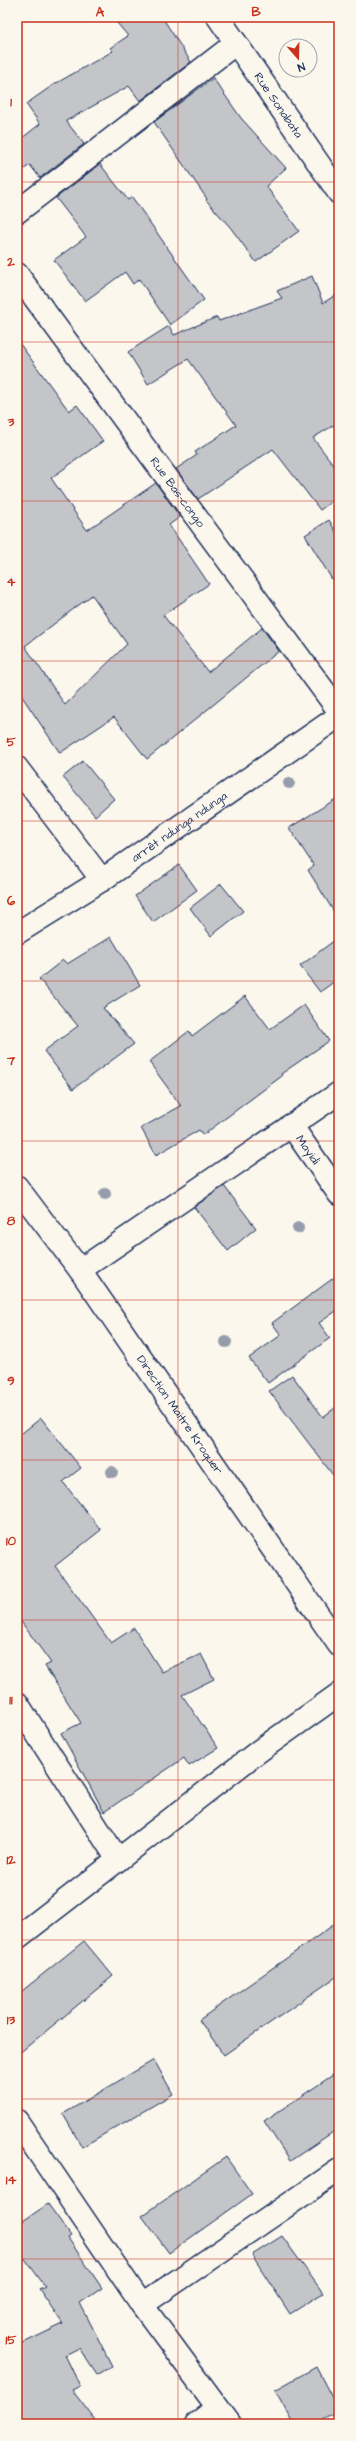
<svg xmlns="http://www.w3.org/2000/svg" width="356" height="2441" viewBox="0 0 356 2441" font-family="'Architects Daughter',sans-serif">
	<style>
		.building { fill: #c3c5c9; stroke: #1b2f5e; fill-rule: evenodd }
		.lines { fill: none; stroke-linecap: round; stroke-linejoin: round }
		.street-casing { stroke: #1b2f5e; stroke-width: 25 }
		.street { stroke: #fbf7ec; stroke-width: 22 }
		.tree { fill: #959cab }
		.grid { fill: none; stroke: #c8321e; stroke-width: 1; stroke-opacity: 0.55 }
		.labels { text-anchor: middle; stroke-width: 3; stroke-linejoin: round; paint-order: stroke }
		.street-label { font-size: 12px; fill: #1b2f5e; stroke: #fbf7ec }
		.neatline { fill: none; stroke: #c8321e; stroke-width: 1.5 }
		.grid-label { font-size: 13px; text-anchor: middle; font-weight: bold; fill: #c8321e }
	</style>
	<rect width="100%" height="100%" fill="#fbf7ec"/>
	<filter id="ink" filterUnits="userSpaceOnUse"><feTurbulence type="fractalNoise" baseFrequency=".025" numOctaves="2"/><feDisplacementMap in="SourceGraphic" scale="8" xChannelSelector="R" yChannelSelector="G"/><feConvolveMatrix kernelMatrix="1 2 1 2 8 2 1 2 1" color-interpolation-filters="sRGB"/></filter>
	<g filter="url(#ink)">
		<!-- building -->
		<path class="building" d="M112 17H162L191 62 140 101 129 86 66 121 84 144 40 178 30 165 17 174V142L40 124 26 104 53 85 113 51 110 48 128 36Z
			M213 78 241 118 286 168 266 186 299 231 256 262 230 227 206 200 207 199 154 122Z
			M100 164 128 200 132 197 204 300 170 325 139 279 133 284 125 272 85 301 54 260 86 237 56 198Z
			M312 276 323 303 339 293V422L313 438 339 472V496L320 510 273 449 198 499 176 469 197 455 195 452 236 425 188 359 148 384 128 352 169 326 174 335 217 317 219 321 282 298 277 291Z
			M17 340 69 411 77 405 103 441 51 478 87 530 156 483 180 517 169 525 209 584 163 615 208 672 262 628 279 651 147 759 114 717 60 753 17 689ZM92 595 127 644 65 705 25 646Z
			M329 520 339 537V591L305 535Z
			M83 761 114 799 95 816 63 777Z
			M339 797V920L308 870 314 866 289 828Z
			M179 865 197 890 153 922 135 896Z
			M221 884 243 911 211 936 190 908Z
			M111 937 140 985 103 1008 134 1044 73 1089 44 1051 78 1026 39 979 63 960 67 964Z
			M339 937V978L320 992 300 966Z
			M245 996 270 1029 304 1005 329 1041 281 1074 282 1076 203 1135 199 1130 156 1155 141 1128 181 1106 149 1062 189 1031 192 1036Z
			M224 1186 256 1228 228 1251 194 1207Z
			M339 1274V1309L319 1323 330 1338 268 1383 249 1358 281 1335 272 1323Z
			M292 1375 323 1417 339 1405V1483L269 1391Z
			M41 1418 81 1468 63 1482 101 1530 55 1566 111 1643 134 1628 162 1672 201 1654 214 1679 182 1695 218 1748 189 1766 184 1758 104 1812 61 1733 81 1723 45 1666 51 1663 17 1616V1437Z
			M339 1921V1975L224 2055 199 2020Z
			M84 1941 113 1976 17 2055V1995Z
			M154 2060 173 2094 82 2147 63 2114Z
			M339 2071V2128L290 2161 264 2121Z
			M226 2157 252 2194 169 2253 142 2216Z
			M48 2204 71 2236 68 2238 102 2288 80 2303 112 2366 97 2375 79 2348 65 2355 80 2386 72 2390 98 2424H17V2346L63 2324 39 2289 45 2286 17 2248V2225Z
			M282 2236 323 2293 290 2314 252 2255Z
			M316 2367 339 2411 315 2424H294L275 2390Z"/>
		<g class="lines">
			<!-- street casing -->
			<g class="street-casing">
				<g id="street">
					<path id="s1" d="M218 17 339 193"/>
					<path d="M17 212 236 43"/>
					<path id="s2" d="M17 274 339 711"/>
					<path d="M17 768 102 880"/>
					<path id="s3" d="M17 933 102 880 339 716"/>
					<path id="s4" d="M291 1125 339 1194"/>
					<path id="s5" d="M17 1187 80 1270 339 1645"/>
					<path d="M80 1270 339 1093"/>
					<path d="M17 1703 118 1860"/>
					<path d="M17 1938 259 1751 339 1694"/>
					<path d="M17 2121 142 2305 230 2424"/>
					<path d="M142 2305 339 2170"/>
					<path d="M196 2424 217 2408"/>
				</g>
			</g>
			<!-- street -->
			<use href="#street" class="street"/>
		</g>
		<!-- trees -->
		<g class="tree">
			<circle cx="289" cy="783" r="6"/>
			<circle cx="105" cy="1194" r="6"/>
			<circle cx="298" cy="1228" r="6"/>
			<circle cx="226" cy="1342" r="6"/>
			<circle cx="112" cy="1472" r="6"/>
		</g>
	</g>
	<!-- grid -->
	<path class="grid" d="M178 17V2424M17 182H339M17 342H339M17 501H339M17 661H339M17 821H339M17 981H339M17 1141H339M17 1300H339M17 1460H339M17 1620H339M17 1780H339M17 1940H339M17 2099H339M17 2259H339"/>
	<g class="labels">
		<!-- street labels -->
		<g class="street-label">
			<text dy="4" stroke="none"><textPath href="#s1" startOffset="107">Rue Sonabata</textPath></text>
			<text dy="4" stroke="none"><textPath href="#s2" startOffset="271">Rue Bas-congo</textPath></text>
			<text dy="4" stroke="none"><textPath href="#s3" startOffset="194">arrêt ndunga ndunga</textPath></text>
			<text dy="4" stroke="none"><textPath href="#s4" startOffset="30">Mayidi</textPath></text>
			<text dy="4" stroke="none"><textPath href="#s5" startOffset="280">Direction Maitre Kroquer</textPath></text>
		</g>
	</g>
	<!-- margin -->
	<rect width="356" height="2441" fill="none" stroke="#fbf7ec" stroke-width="44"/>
	<!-- north arrow -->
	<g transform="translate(298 58) rotate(160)"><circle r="19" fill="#fbf7ec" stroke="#a1a7b3"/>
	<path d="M0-3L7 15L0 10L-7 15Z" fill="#c8321e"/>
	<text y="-6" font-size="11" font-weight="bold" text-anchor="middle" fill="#1b2f5e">N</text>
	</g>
	<rect x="22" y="22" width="312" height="2397" class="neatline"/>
	<g class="grid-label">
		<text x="100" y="16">A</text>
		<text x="256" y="16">B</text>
		<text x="11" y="106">1</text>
		<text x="11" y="266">2</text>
		<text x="11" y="426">3</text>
		<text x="11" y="586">4</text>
		<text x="11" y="746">5</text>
		<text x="11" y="905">6</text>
		<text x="11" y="1065">7</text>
		<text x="11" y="1225">8</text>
		<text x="11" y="1385">9</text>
		<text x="11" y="1545">10</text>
		<text x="11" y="1704">11</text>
		<text x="11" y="1864">12</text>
		<text x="11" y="2024">13</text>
		<text x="11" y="2184">14</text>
		<text x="11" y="2344">15</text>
	</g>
</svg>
